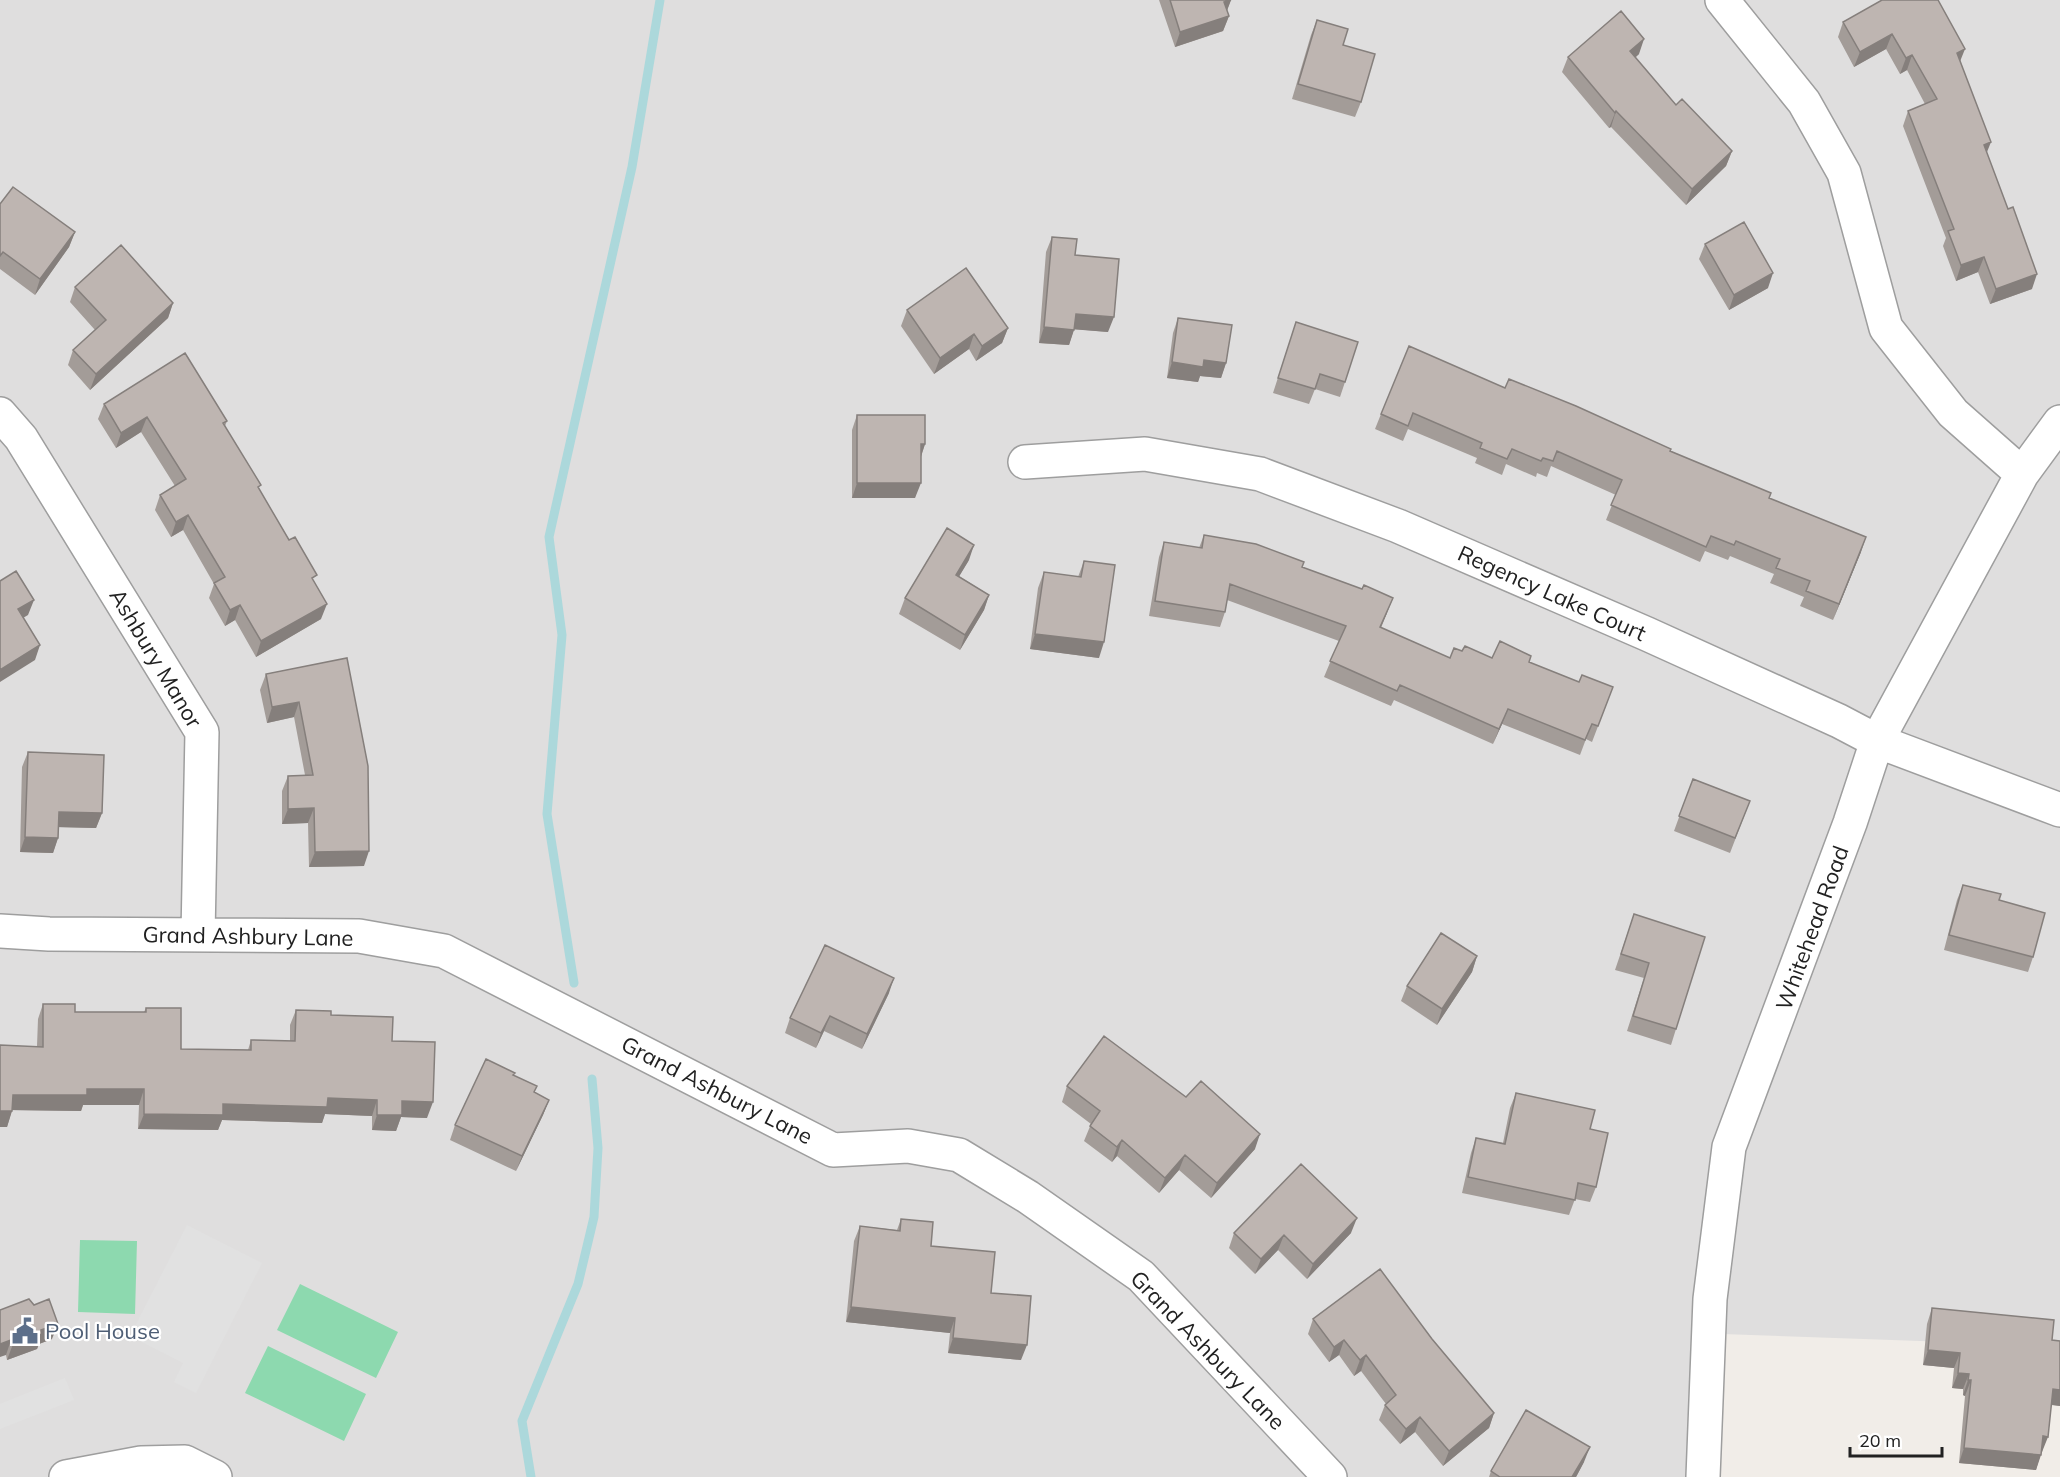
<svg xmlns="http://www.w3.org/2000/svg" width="2060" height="1477" viewBox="0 0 2060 1477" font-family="Mulish,sans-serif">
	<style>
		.residential { fill: #dfdede }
		.pitch { fill: #8dd9af }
		.parking { fill: #e1e1e1 }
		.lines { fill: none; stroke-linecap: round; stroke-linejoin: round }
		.stream { stroke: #acd8db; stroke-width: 9 }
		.minor-casing { stroke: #9e9e9e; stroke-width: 36 }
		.minor { stroke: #fff; stroke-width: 33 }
		.wall { fill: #a39c98 }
		.shaded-wall { fill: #857f7c }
		.building { fill: #beb5b1; stroke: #857f7c; stroke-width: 1.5 }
		.labels { text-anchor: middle; stroke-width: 4.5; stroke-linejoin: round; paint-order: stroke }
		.street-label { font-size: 22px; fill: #212121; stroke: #fff }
		.service-label { font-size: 22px; fill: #4e5e75; stroke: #fff; text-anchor: start }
	</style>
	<rect width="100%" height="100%" fill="#f1ede8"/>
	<!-- residential -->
	<path class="residential" d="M0 0H2060V1346L1693 1333V1477H0Z"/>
	<!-- pitch -->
	<path class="pitch" d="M80 1240 137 1241 135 1314 78 1312Z
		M300 1284 398 1332 376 1378 277 1330Z
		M268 1346 366 1394 344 1441 245 1393Z"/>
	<!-- parking -->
	<path class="parking" d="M187 1225 262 1263 196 1393 174 1382 183 1363 130 1336Z
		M65 1378 74 1400 0 1429V1404Z"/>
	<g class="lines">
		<!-- stream -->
		<path class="stream" d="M574 983 547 814 562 635 549 537 632 167 660 0
			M531 1477 522 1421 578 1284 594 1217 598 1148 592 1079"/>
		<!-- minor casing -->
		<g class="minor-casing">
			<path id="minor" d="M1722 0 1804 102 1844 173 1886 328 1953 413 2022 474
				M0 414 21 438 202 732 198 935
				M1025 462 1145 454 1260 474 1398 526 1647 634 1839 721 1877 741 2060 810
				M0 931 49 934 359 936 444 951 833 1150 908 1146 959 1155 1028 1197 1141 1276 1330 1477
				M66 1477 141 1463 185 1462 215 1477
				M1703 1477 1710 1299 1729 1147 1850 823 1877 741 2022 474 2060 422"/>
		</g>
		<!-- minor -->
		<use href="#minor" class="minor"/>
	</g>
	<!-- wall -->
	<path class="wall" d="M1159 0H1231L1227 10 1229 16 1223 31 1175 47Z
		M1882 0 1960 62 1987 153 2032 289 1990 304 1978 272 1956 281 1943 246 1946 238 1903 126 1908 111 1925 104 1907 70 1900 74 1886 49 1854 67 1838 37 1843 22Z
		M1317 20 1343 45 1361 102 1355 117 1292 99 1311 35Z
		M1639 54 1635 58 1676 105 1732 151 1726 166 1686 205 1611 127 1609 128 1562 72 1568 57Z
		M0 204 75 232 69 247 35 295 0 269Z
		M1052 237 1075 255 1108 332 1074 329 1069 345 1039 343 1046 252Z
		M1705 244 1768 288 1729 310 1699 259Z
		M75 287 173 303 168 318 90 390 68 365 73 350 95 330 70 302Z
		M907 310 1008 328 1002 343 976 361 969 349 934 374 901 326Z
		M1178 318 1226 363 1221 378 1200 376 1198 382 1167 378 1173 333Z
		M1296 322 1345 382 1340 397 1315 389 1309 404 1273 393Z
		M1505 388 1670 451 1769 498 1861 552 1833 620 1800 606 1804 597 1770 583 1774 574 1730 556 1728 560 1705 551 1700 562 1606 520 1616 495 1551 466 1547 477 1537 473 1536 477 1506 464 1502 475 1475 463 1477 458 1408 429 1403 441 1375 429 1381 414Z
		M104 404 227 421 225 426 259 489 314 582 321 619 256 657 235 620 225 626 209 598 214 584 183 530 171 537 155 510 160 495 175 486 141 432 116 448 98 419Z
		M857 415 925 444 921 457 915 498H852V430Z
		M1204 535 1302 567 1387 613 1381 628 1450 658 1462 651 1492 658 1529 662 1579 682 1613 687 1592 742 1586 739 1580 755 1502 724 1493 744 1394 700 1391 706 1324 677 1339 641 1227 600 1225 612 1220 627 1149 616 1159 557 1164 542 1199 548Z
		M969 560 959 576 989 595 984 610 960 650 899 614 905 598Z
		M1084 561 1099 658 1030 649 1038 588 1044 572 1078 577Z
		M347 658 364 866 309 867 308 823 282 824V791L288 776 305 775 294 717 267 723 260 690 266 674Z
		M28 752 102 813 96 828 59 827 58 838 53 853 20 852 22 767Z
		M1693 779 1750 801 1730 853 1674 831Z
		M1963 885 1999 900 2033 957 2028 972 1944 950 1957 900Z
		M1634 914 1676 1029 1671 1045 1627 1031 1644 978 1615 970Z
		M1477 956 1472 972 1437 1025 1401 1001 1407 986Z
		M889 993 862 1049 824 1031 816 1048 785 1033 790 1018Z
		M43 1004 75 1012H144L146 1008 181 1049 248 1050 251 1040 290 1041V1025L296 1010 331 1015 392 1041 427 1118 401 1117 396 1131 372 1130V1116L325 1114 322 1123 222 1120 218 1130 138 1129 139 1105H83L81 1111 12 1110 7 1127H0L37 1046 38 1019Z
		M514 1075 534 1093 549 1100 543 1115 516 1171 450 1140 455 1125Z
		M1067 1086 1255 1149 1211 1198 1179 1170 1159 1193 1117 1156 1112 1162 1084 1141 1091 1124 1062 1102Z
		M1516 1093 1590 1129 1596 1187 1590 1202 1575 1199 1569 1215 1462 1193 1471 1153 1476 1138 1503 1143 1510 1108Z
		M901 1219 931 1246 991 1293 1021 1360 948 1353 950 1333 846 1322 854 1241 860 1226 897 1230Z
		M1234 1233H1351L1307 1279 1278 1250 1255 1274 1229 1248Z
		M1932 1308 2052 1340 2060 1341V1406L2051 1405 2042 1452H2041L2036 1470 1959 1463 1965 1396 1963 1395V1389L1952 1388 1954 1368 1923 1365 1927 1324Z
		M0 1310 52 1339 39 1344 37 1349 7 1360 6 1355Z
		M1313 1319 1432 1339 1494 1413 1489 1428 1443 1466 1415 1432 1400 1444 1379 1420 1385 1405 1386 1404 1361 1371 1354 1376 1339 1355 1329 1362 1308 1334Z
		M1584 1462 1576 1477H1489L1491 1471Z"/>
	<!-- shaded-wall -->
	<path class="shaded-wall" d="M1231 0 1225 16 1224 2Z
		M1229 16 1223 31 1175 47 1180 32Z
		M1892 34 1886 49 1854 67 1860 52Z
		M1644 39 1639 54 1624 67 1630 51Z
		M1965 49 1959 64 1957 53Z
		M1912 55 1907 70 1900 74 1906 58Z
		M1616 111 1611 127 1609 128 1615 113Z
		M1991 142 1985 157 1984 145Z
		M1732 151 1726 166 1686 205 1692 189Z
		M75 232 69 247 35 295 40 279Z
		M1984 257 1978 272 1956 281 1961 265Z
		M1773 273 1768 288 1729 310 1734 295Z
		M2037 274 2032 289 1990 304 1996 289Z
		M173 303 168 318 90 390 96 374Z
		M1076 314 1114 317 1108 332 1070 329Z
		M1044 327 1074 330 1069 345 1039 343Z
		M1008 328 1002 343 976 361 982 346Z
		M974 334 969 349 934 374 940 358Z
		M1204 360 1226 363 1221 378 1200 376 1198 382 1167 378 1172 362Z
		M147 417 141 432 116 448 121 433Z
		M921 444H925L920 459Z
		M857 483H921L915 498H852Z
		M188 515 183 530 171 537 176 522Z
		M1866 537 1861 552 1833 620 1839 604Z
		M974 545 969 560 951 590 956 575Z
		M989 595 984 610 960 650 965 635Z
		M1393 598 1387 613 1374 642 1380 627Z
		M34 600 28 615 13 624 18 609Z
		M327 604 321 619 256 657 261 641Z
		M240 605 235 620 225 626 230 610Z
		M1035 634 1104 642 1099 658 1030 649Z
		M40 645 35 660 0 682V670Z
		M299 702 294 717 267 723 272 707Z
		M1508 709 1502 724 1493 744 1499 729Z
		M314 808 308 823 282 824 288 809Z
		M59 812 102 813 96 828 54 827Z
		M25 837 58 838 53 853 20 852Z
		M369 851 364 866 309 867 315 852Z
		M1477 956 1472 972 1437 1025 1442 1009Z
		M894 978 889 993 862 1049 867 1034Z
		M830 1016 824 1031 816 1048 821 1033Z
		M87 1089H144L139 1105H83L81 1111 7 1110 13 1095Z
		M328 1098 377 1100 372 1116 325 1114 322 1123 222 1120 218 1130 138 1129 144 1114 223 1104Z
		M549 1100 543 1115 516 1171 522 1156Z
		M402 1101 433 1102 427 1118 401 1117 396 1131 372 1130 377 1115Z
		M0 1111H12L7 1127H0Z
		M1260 1134 1255 1149 1211 1198 1217 1183Z
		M1122 1140 1117 1156 1112 1162 1117 1147Z
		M1185 1155 1179 1170 1159 1193 1165 1178Z
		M1357 1218 1351 1233 1307 1279 1313 1264Z
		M1284 1235 1278 1250 1255 1274 1261 1259Z
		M851 1307 955 1318 950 1333 846 1322Z
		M58 1324 52 1339 39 1344 37 1349 7 1360 13 1344 41 1330Z
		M953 1338 1027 1345 1021 1360 948 1353Z
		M11 1340 6 1355 0 1357V1344Z
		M1344 1340 1339 1355 1329 1362 1334 1347Z
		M1928 1350 1960 1353 1954 1368 1923 1365Z
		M1366 1355 1361 1371 1354 1376 1360 1360Z
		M1958 1373 1969 1374 1963 1389 1952 1388Z
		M1968 1380H1971L1965 1396 1963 1395Z
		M2053 1389 2060 1390V1406L2047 1404Z
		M1494 1413 1489 1428 1443 1466 1449 1451Z
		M1420 1417 1415 1432 1400 1444 1406 1429Z
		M2043 1436 2048 1437 2042 1452H2037Z
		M1590 1447 1584 1462 1576 1477H1572Z
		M1964 1448 2041 1455 2036 1470 1959 1463Z"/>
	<!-- building -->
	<path class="building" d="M1170 0H1231L1224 2 1229 16 1180 32Z
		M1882 0H1938L1965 49 1957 53 1991 142 1984 145 2008 209 2013 207 2037 274 1996 289 1984 257 1961 265 1948 231 1954 229 1908 111 1937 99 1912 55 1906 58 1892 34 1860 52 1843 22Z
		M1621 11 1644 39 1630 51 1676 105 1682 99 1732 151 1692 189 1616 111 1615 113 1568 57Z
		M1317 20 1348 29 1343 45 1375 54 1361 102 1298 84Z
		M13 187 75 232 40 279 3 252 0 256V204Z
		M1744 222 1773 273 1734 295 1705 244Z
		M1052 237 1077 239 1075 255 1119 259 1114 317 1076 314 1074 330 1044 327Z
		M121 245 173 303 96 374 73 350 106 320 75 287Z
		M966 268 1008 328 982 346 974 334 940 358 907 310Z
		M1178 318 1232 325 1226 363 1204 360 1203 367 1172 362Z
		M1296 322 1358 342 1345 382 1320 374 1315 389 1278 378Z
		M1409 346 1505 388 1509 379 1576 406 1671 449 1670 451 1771 493 1769 498 1866 537 1839 604 1806 591 1810 581 1776 568 1780 559 1736 541 1734 545 1711 536 1706 547 1611 505 1622 480 1557 451 1553 461 1543 458 1541 461 1512 449 1507 459 1480 448 1482 443 1413 413 1408 426 1381 414Z
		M185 353 227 421 223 423 261 485 258 487 289 540 295 537 317 575 312 578 327 604 261 641 240 605 230 610 214 583 225 577 188 515 176 522 160 495 186 479 147 417 121 433 104 404Z
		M857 415H925V444H921V483H857Z
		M947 528 974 545 956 575 989 595 965 635 905 598Z
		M1204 535 1256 544 1304 562 1302 567 1362 589 1364 585 1393 598 1380 627 1450 658 1454 648 1462 651 1465 646 1492 658 1500 641 1531 656 1529 662 1579 682 1582 675 1613 687 1598 726 1592 724 1585 740 1508 709 1499 729 1400 685 1397 691 1330 661 1346 626 1230 584 1225 612 1155 601 1164 542 1202 548Z
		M1084 561 1115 565 1104 642 1035 634 1044 572 1081 577Z
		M16 571 34 600 18 609 40 645 0 670V581Z
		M347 658 368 766 369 851 315 852 314 808 288 809V776L313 775 299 702 272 707 266 674Z
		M28 752 104 755 102 813 59 812 58 838 25 837Z
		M1693 779 1750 801 1735 838 1679 816Z
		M1963 885 2001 894 1999 900 2045 913 2033 957 1949 935Z
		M1634 914 1705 937 1676 1029 1633 1016 1649 963 1621 954Z
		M1441 933 1477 956 1442 1009 1407 986Z
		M825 945 894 978 867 1034 830 1016 821 1033 790 1018Z
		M43 1004H75V1012H146V1008H181V1049L251 1050V1040L295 1041 296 1010 331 1011V1015L393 1017 392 1041 435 1042 433 1102 402 1101V1115H377V1100L328 1098 327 1107 223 1104V1115L144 1114V1089H87V1095H13L12 1111H0V1045L43 1047Z
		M1104 1036 1186 1097 1201 1081 1260 1134 1217 1183 1185 1155 1165 1178 1122 1140 1117 1147 1090 1126 1100 1111 1067 1086Z
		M486 1059 515 1073 513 1075 537 1086 534 1092 549 1100 522 1156 455 1125Z
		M1516 1093 1595 1110 1590 1129 1608 1133 1596 1187 1578 1183 1575 1200 1468 1177 1476 1138 1505 1144Z
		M1301 1164 1357 1218 1313 1264 1284 1235 1261 1259 1234 1233Z
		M901 1219 933 1222 931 1246 995 1252 991 1293 1031 1296 1027 1345 953 1338 955 1318 851 1307 860 1226 900 1231Z
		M1380 1269 1432 1339 1494 1413 1449 1451 1420 1417 1406 1429 1385 1405 1396 1395 1366 1355 1360 1360 1344 1340 1334 1347 1313 1319Z
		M29 1299 34 1305 49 1299 58 1324 41 1330 42 1334 13 1344 11 1340 0 1344V1310Z
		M1932 1308 2054 1320 2052 1340 2060 1341V1390L2053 1389 2048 1437 2043 1436 2041 1455 1964 1448 1971 1380H1968L1969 1374 1958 1373 1960 1353 1928 1350Z
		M1526 1410 1590 1447 1572 1477H1500L1491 1471Z"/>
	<!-- icons -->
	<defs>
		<g id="civic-bare" transform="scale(2.07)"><path d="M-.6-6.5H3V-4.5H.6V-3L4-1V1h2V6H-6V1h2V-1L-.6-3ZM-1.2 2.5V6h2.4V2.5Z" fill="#5c6f8a" stroke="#fff" stroke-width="2.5" paint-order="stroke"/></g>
	</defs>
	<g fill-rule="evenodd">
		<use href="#civic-bare" x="25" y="1331"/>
	</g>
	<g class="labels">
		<!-- street labels -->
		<g class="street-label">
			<text transform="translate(1552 593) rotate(24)" y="8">Regency Lake Court</text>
			<text transform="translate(156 658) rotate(59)" y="8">Ashbury Manor</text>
			<text transform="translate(1812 928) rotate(-70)" y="8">Whitehead Road</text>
			<text transform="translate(248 936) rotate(1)" y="8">Grand Ashbury Lane</text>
			<text transform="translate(717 1090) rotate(27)" y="8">Grand Ashbury Lane</text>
			<text transform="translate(1208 1350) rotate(46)" y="8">Grand Ashbury Lane</text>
		</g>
		<!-- service labels -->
		<g class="service-label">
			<text x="45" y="1339">Pool House</text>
		</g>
	</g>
	<!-- scale -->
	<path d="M1850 1447v9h92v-9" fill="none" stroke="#212121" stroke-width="3"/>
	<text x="1859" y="1447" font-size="18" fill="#212121" stroke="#ffffff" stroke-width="4.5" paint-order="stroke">20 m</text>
</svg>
